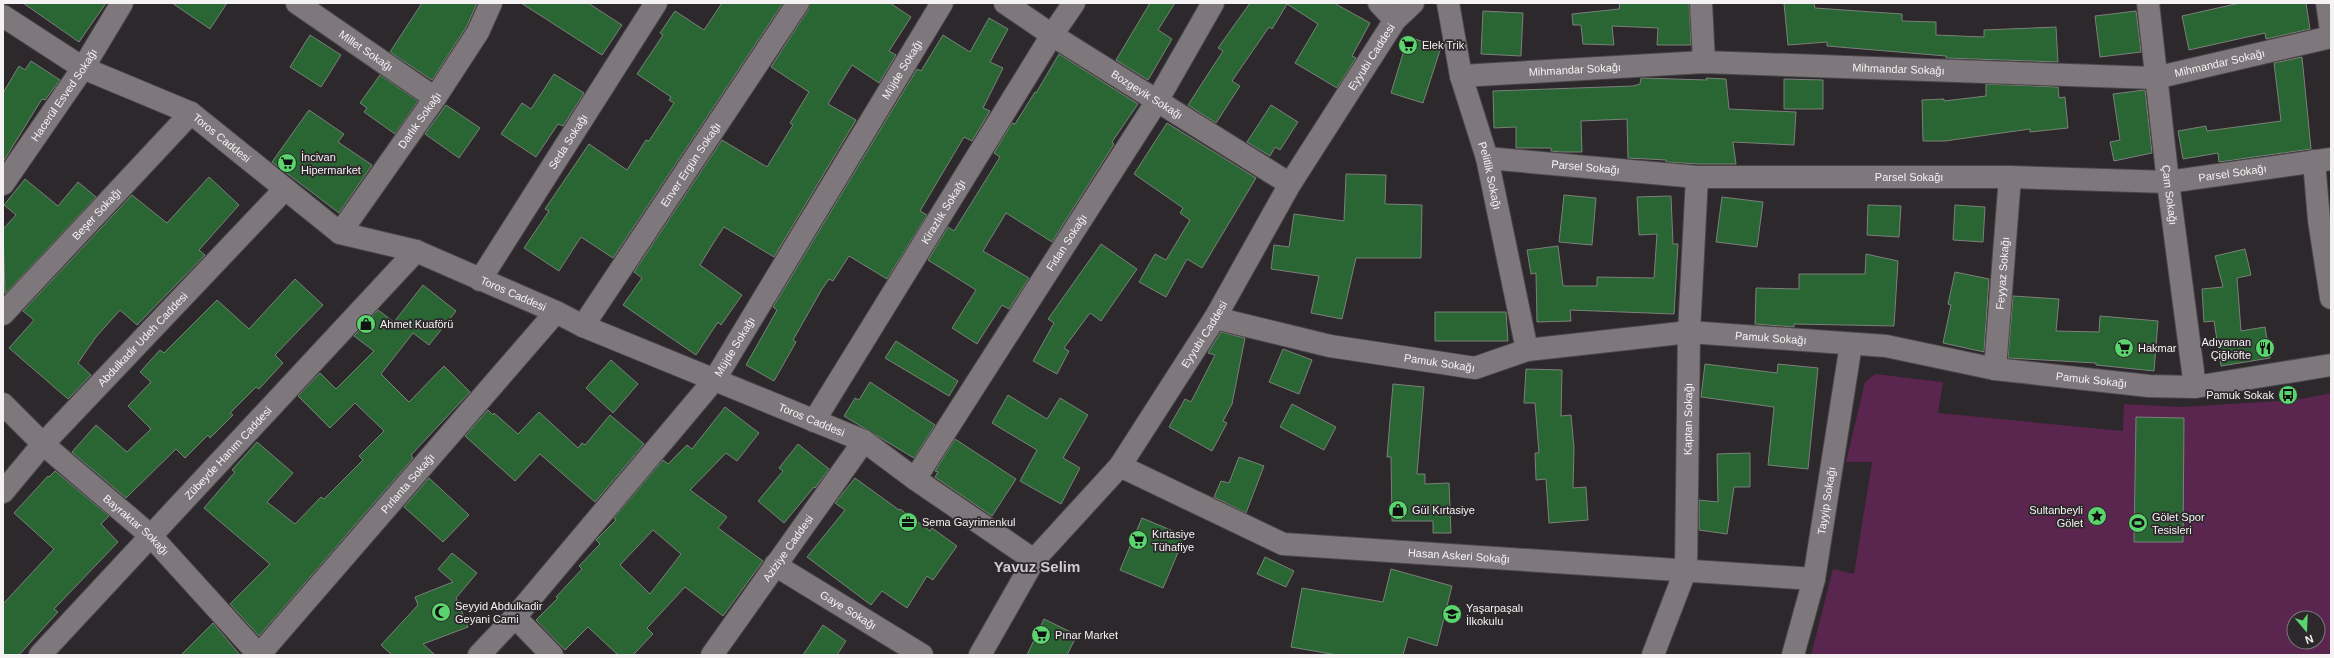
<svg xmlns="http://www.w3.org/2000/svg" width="2334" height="658" viewBox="0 0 2334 658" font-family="Arial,sans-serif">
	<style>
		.green { fill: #5a254e; fill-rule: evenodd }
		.building { fill: #296633; stroke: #7b807b; fill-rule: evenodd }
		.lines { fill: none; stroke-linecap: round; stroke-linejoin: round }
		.street-casing { stroke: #4b474a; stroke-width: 24 }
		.secondary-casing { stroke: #4b474a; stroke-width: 24 }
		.street { stroke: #7e787c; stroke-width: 22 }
		.secondary { stroke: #7e787c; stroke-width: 22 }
		.labels { text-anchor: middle; stroke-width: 3.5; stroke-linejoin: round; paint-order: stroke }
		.poi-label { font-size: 11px; fill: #f5f2f4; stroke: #2d282b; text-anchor: start }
		.street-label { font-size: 11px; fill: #f5f2f4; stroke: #2d282b }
		.district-label { font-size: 15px; font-weight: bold; fill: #d0cace; stroke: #2d282b }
	</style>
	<rect width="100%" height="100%" fill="#2d282b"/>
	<!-- green -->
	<path class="green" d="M1875 374 1943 382 1938 413 2123 431 2124 404 2180 407 2296 400 2331 393V655H1811L1833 569 1854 574 1872 462H1846L1865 382ZM2294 618H2318V642H2294Z"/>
	<!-- building -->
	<path class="building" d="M23 3H106L79 42Z
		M172 3H227L210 29Z
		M422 3H477L467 26 432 80 390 52Z
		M521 3H588L622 25 602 55Z
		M722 3H783L613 258 581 237 559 271 524 248 549 211 545 209 589 144 627 170 646 140 649 141 674 103 669 100 671 97 637 74 663 35 660 33 675 11 704 30Z
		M810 3H890L911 17 889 51 896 55 879 83 852 65 828 104 856 120 774 257 724 227 714 242 700 265 742 295 721 325 718 322 696 355 623 305 642 278 634 272 722 140 767 167 793 125 790 123 809 92 771 67 808 10Z
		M1150 3H1175L1158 30 1172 39 1148 80 1116 60Z
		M1250 3H1334L1370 23 1352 56 1356 58 1337 88 1295 63 1318 24 1287 4 1272 29 1269 27 1232 81 1240 86 1216 123 1188 105 1223 51 1218 48Z
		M1620 3H1689L1691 45H1657L1658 28 1612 26 1614 45 1583 44 1581 25H1573L1572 14 1619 9Z
		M1784 3H1814L1815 8 1902 14V21L1936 22V35L1984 37V30L2056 27 2058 62 1946 58V56L1827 46V42L1788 45Z
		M2240 3H2306L2310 29 2266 39 2265 33 2189 50 2182 16Z
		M1483 11 1523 13 1521 56 1481 54Z
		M2136 11 2141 52 2100 57 2095 16Z
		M989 18 1008 29 990 62 1003 68 983 108 990 111 972 141 964 137 920 211 927 215 887 279 849 256 833 281 829 279 822 289 793 340 796 342 774 381 746 365 777 310 773 307 917 69 921 71 943 35 970 52Z
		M310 35 341 55 321 87 290 67Z
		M1408 37 1441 47 1423 103 1391 93Z
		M1059 54 1138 104 1112 142 1114 144 1052 242 1006 213 983 251 1029 278 1009 309 1002 305 977 344 952 328 976 290 928 260 948 227 954 231 1000 157 994 153 1012 123 1015 124 1035 92 1036 93Z
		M2302 57 2311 149 2219 162 2218 153 2183 159 2178 131 2206 126 2207 131 2281 121 2274 63Z
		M31 61 60 80 45 100 42 99 3 162V93L19 66 25 70Z
		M554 74 584 93 563 126 558 124 536 157 501 134 522 103 531 109Z
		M380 75 418 101 395 134 364 112 367 108 360 103Z
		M1641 78 1707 80 1706 78 1726 79 1729 109 1796 112 1794 145 1733 142 1736 164H1698L1666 162V160L1628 158 1627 119 1581 121 1582 152H1560L1551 151V148H1516V127L1494 128 1493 91 1633 86 1640 84Z
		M1784 79 1823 80V109H1784Z
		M1986 84 2058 87 2059 98 2065 97 2068 128 2030 132V129L1945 141H1923L1922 100 1944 99V101L1986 96Z
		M2145 90 2152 153 2114 161 2110 142 2120 140 2113 94Z
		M446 105 480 128 459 158 425 134Z
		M1271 105 1298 122 1280 150 1275 147 1270 156 1247 142Z
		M309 110 344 134 338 142 372 165 339 213 272 162Z
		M1167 123 1256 178 1202 268 1187 259 1166 297 1139 282 1155 254 1166 260 1190 220 1180 213 1183 208 1134 174Z
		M1346 174 1386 175 1385 204 1422 205 1421 258H1356L1342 319 1311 313 1319 276 1271 269 1274 245 1289 247 1294 214 1344 221Z
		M209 177 239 205 199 250 205 255 137 325 120 310 96 337 78 363 91 375 68 399 9 348 34 320 23 311 132 195 167 223Z
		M25 179 58 206 78 182 96 197 5 294 3 229 16 215 4 205Z
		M1564 195 1596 198 1592 245 1559 242Z
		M1671 196 1673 244H1678L1674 314 1570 310 1571 321 1537 322 1536 273 1531 274 1527 250 1558 246 1563 286H1597V277L1654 278 1657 234 1639 235 1637 197Z
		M1722 197 1763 202 1757 247 1716 242Z
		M1868 205 1901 206 1899 237 1867 235Z
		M1955 205 1985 207 1983 242 1953 240Z
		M1101 244 1137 269 1101 321 1090 313 1064 348 1069 351 1057 374 1033 361 1054 323 1048 319Z
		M2245 249 2251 275 2237 278 2241 331 2265 327 2270 358 2221 366 2214 321 2204 322 2202 289 2223 287 2215 256Z
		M1866 254 1898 261 1894 326 1794 324V327L1755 324 1756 288 1799 289V274H1865Z
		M1955 272 1989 279 1984 352 1943 343 1951 305 1948 304Z
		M295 279 323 305 275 355 283 363 259 389 256 387 230 413 233 415 210 438 208 435 185 458 176 449 126 498 72 452 96 425 127 452 151 429 128 406 151 382 140 372 160 350 164 353 217 300 249 329Z
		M423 285 456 311 429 345 413 333 381 374 409 402 444 366 470 392 411 455 413 458 259 636 230 604 270 564 204 508 235 472 232 470 257 442 293 473 267 502 295 524 321 497 324 499 363 460 359 456 384 431 355 403 330 428 298 396 320 373 336 389 374 351 354 336 378 310 394 322Z
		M2013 296 2059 299 2056 331 2099 332 2100 316 2158 321 2154 371 2096 365V363L2008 358Z
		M1435 312H1506L1508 341H1435Z
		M1221 332 1245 338 1232 404 1223 421 1227 423 1212 451 1169 427 1185 399 1191 402 1215 355 1208 353 1209 351Z
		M896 341 958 381 949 396 885 358Z
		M1283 349 1312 360 1299 394 1269 382Z
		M611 360 638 384 613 413 586 388Z
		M1705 364 1777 373 1778 364 1818 368 1808 469 1768 465 1774 407 1701 397Z
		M1526 369 1562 370 1561 416 1571 415 1574 448 1573 488 1586 487 1588 520 1549 523 1546 479 1536 480 1535 453H1539L1535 403H1524Z
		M870 382 935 425 914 458 844 416 855 398 859 400Z
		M1393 384 1424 387 1417 474H1425V484L1449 483 1451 533H1433V521H1392L1391 457H1387Z
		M1008 395 1047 419 1060 398 1088 415 1063 458 1080 468 1061 504 1020 481 1037 450 992 423Z
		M1292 404 1336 427 1324 450 1280 427Z
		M725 407 759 433 737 461 726 453 690 490 727 517 718 528 763 561 723 616 685 587 647 628 653 634 633 655H618L588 627 565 650 536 620 558 598 556 597 582 569 579 566 600 544 596 540 616 520 614 518 663 460 668 464 687 445 692 449ZM653 530 681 554 650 594 620 565Z
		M488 410 493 415 494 413 518 434 539 412 578 448 582 443 585 445 610 415 644 444 595 502 540 454 515 481 465 436Z
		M2136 417 2184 418 2183 542H2134Z
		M955 439 1016 479 992 516 935 477 938 472 935 471Z
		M798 444 829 469 815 488 814 487 784 523 758 501 783 471 779 468Z
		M1750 453V487H1734L1727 534 1699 530V500L1718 502 1717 454Z
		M1239 457 1264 466 1246 513 1214 497 1221 481 1229 483Z
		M55 471 109 516 101 524 118 542 54 609 58 612 19 655H3V604L54 549 14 513 48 476 49 477Z
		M429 478 469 515 443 542 404 507Z
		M855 478 899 510 900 509 930 531 932 528 957 546 933 580 927 576 907 608 882 591 871 605 807 557 845 510 835 503Z
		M1142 518 1185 536 1163 588 1120 570Z
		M452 553 477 573 456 598 468 627 423 644 435 655H392L381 645 418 605 415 597 453 582 438 569Z
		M1265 557 1294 571 1286 587 1257 574Z
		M1391 569 1452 586 1437 646 1408 637 1403 655H1337L1291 647 1302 588 1383 602Z
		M1044 619 1077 635 1067 655H1027Z
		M213 623 240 655H181Z
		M823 625 846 641 837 655H803Z"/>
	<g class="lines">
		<!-- street casing -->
		<g class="street-casing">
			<g id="street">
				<path id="s1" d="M297 3 435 98"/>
				<path id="s2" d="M1005 3 1052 35 1290 184"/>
				<path d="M1379 3 1395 20"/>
				<path id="s3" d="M1448 3 1461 76 1487 158 1527 350"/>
				<path d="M1701 3 1704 62"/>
				<path id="s4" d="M2148 3 2168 182 2195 387"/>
				<path d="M2327 3 2331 31"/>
				<path id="s5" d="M3 16 83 68 191 113 340 233 416 251 556 312 583 326 864 441 915 479 1034 560"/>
				<path id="s6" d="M1461 76 1704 62 2155 78 2331 37"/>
				<path id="s7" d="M1487 158 1697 177H2010L2168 182 2331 159"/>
				<path d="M2314 161 2319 220 2331 298"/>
				<path id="s8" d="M3 184 83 68 122 3"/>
				<path id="s9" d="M340 233 435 98 478 32 491 3"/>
				<path id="s10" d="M480 280 656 3"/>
				<path id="s11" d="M3 314 191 113"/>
				<path id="s12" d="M1215 318 1330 346 1475 368 1527 350 1689 332 1886 346 1995 369 2149 386 2195 387 2331 365"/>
				<path id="s13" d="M583 326 798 3"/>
				<path id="s14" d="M1995 369 2010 177"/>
				<path id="s15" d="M3 404 43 444 151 536 259 655"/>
				<path id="s16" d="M814 421 1052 35 1074 3"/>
				<path id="s17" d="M1120 466 1283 544 1814 579"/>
				<path id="s18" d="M915 479 1157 101 1213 3"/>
				<path id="s19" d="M3 492 43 444 285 189"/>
				<path id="s20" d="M775 565 922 655"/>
				<path d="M515 617 552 655"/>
				<path id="s21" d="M40 655 416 251"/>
				<path id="s22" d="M259 655 556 312"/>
				<path id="s23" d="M479 655 515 617 715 379 942 3"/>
				<path id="s24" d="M712 655 864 441"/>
				<path id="s25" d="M1653 655 1686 569 1689 332 1697 177"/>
				<path id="s26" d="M1793 655 1814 579 1851 344"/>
			</g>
		</g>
		<!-- secondary casing -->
		<g class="secondary-casing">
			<g id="secondary">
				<path id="s27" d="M980 655 1034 560 1120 466 1215 318 1290 184 1395 20 1413 3"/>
			</g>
		</g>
		<!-- street -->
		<use href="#street" class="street"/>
		<!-- secondary -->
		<use href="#secondary" class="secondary"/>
	</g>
	<!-- icons -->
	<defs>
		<g id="supermarket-disc" transform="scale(1)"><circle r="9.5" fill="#5ad56e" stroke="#2d282b"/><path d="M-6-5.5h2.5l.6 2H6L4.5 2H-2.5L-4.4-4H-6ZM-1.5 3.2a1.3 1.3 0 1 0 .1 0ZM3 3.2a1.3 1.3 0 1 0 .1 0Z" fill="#111"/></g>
		<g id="shop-disc" transform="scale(1)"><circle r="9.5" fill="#5ad56e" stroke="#2d282b"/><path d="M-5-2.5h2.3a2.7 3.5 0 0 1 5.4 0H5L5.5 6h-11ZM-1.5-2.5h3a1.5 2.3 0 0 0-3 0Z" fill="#111"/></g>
		<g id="restaurant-disc" transform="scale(1)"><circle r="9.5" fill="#5ad56e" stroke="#2d282b"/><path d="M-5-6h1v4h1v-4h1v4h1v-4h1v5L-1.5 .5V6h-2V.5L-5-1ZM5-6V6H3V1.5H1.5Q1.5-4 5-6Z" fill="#111"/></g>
		<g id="bus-disc" transform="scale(1)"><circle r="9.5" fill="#5ad56e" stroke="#2d282b"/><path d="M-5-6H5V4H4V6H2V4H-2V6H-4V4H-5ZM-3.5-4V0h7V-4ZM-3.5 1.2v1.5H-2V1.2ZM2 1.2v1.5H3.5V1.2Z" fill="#111"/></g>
		<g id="sight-disc" transform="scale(1)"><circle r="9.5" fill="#5ad56e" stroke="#2d282b"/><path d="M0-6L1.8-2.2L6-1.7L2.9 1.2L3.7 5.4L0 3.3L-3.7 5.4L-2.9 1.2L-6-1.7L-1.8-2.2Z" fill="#111"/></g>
		<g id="office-disc" transform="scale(1)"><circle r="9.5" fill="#5ad56e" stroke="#2d282b"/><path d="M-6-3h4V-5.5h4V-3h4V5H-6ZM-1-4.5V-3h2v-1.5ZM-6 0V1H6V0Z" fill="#111"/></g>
		<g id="stadium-disc" transform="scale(1)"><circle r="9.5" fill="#5ad56e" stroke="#2d282b"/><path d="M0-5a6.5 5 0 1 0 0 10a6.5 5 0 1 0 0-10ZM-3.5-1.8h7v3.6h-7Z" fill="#111"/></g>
		<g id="mosque-disc" transform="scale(1)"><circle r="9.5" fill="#5ad56e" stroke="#2d282b"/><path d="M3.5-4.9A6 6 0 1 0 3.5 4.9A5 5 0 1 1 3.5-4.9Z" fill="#111"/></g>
		<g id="school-disc" transform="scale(1)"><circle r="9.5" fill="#5ad56e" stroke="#2d282b"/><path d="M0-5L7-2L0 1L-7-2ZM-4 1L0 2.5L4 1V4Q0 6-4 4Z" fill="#111"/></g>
	</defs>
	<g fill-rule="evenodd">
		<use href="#supermarket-disc" x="1408" y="45"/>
		<use href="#supermarket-disc" x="287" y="163"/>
		<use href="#shop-disc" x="366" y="324"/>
		<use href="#supermarket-disc" x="2124" y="348"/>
		<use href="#restaurant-disc" x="2265" y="348"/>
		<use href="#bus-disc" x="2288" y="395"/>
		<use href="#shop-disc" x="1398" y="510"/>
		<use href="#sight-disc" x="2097" y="516"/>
		<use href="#office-disc" x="908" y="522"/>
		<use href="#stadium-disc" x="2138" y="523"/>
		<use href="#supermarket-disc" x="1138" y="540"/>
		<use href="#mosque-disc" x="441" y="612"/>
		<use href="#school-disc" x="1452" y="614"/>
		<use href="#supermarket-disc" x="1041" y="635"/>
	</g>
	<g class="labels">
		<!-- poi labels -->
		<g class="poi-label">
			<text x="1422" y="49">Elek Trik</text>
			<text x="301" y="161">İncivan<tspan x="301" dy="13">Hipermarket</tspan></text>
			<text x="380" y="328">Ahmet Kuaförü</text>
			<text x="2251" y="346" text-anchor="end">Adıyaman<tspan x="2251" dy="13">Çiğköfte</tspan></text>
			<text x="2138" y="352">Hakmar</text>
			<text x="2274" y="399" text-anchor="end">Pamuk Sokak</text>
			<text x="1412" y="514">Gül Kırtasiye</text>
			<text x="2083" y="514" text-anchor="end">Sultanbeyli<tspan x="2083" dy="13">Gölet</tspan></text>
			<text x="2152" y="521">Gölet Spor<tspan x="2152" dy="13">Tesisleri</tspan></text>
			<text x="922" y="526">Sema Gayrimenkul</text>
			<text x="1152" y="538">Kırtasiye<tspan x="1152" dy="13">Tühafiye</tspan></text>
			<text x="455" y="610">Seyyid Abdulkadir<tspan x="455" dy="13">Geyani Cami</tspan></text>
			<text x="1466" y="612">Yaşarpaşalı<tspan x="1466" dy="13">İlkokulu</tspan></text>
			<text x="1055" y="639">Pınar Market</text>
		</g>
		<!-- street labels -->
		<g class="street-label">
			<text dy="4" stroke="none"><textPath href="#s1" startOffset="84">Millet Sokağı</textPath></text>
			<text dy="4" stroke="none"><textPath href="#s27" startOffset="717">Eyyubi Caddesi</textPath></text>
			<text dy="4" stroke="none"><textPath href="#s6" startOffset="761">Mihmandar Sokağı</textPath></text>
			<text dy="4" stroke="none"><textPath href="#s23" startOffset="725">Müjde Sokağı</textPath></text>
			<text dy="4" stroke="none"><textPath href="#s6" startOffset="114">Mihmandar Sokağı</textPath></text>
			<text dy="4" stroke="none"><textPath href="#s6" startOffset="438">Mihmandar Sokağı</textPath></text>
			<text dy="4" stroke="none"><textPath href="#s8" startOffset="108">Hacerül Esved Sokağı</textPath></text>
			<text dy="4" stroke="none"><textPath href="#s2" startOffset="169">Bozgeyik Sokağı</textPath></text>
			<text dy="4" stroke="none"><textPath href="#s9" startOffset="138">Darlık Sokağı</textPath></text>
			<text dy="4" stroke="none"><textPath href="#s5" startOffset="252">Toros Caddesi</textPath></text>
			<text dy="4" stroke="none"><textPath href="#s10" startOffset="164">Seda Sokağı</textPath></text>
			<text dy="4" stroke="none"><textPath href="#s13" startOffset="194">Enver Ergün Sokağı</textPath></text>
			<text dy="4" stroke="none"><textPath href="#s7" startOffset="99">Parsel Sokağı</textPath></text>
			<text dy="4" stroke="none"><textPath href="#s7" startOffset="747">Parsel Sokağı</textPath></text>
			<text dy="4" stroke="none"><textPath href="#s3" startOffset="178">Pelitlik Sokağı</textPath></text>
			<text dy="4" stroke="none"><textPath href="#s7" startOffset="423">Parsel Sokağı</textPath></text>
			<text dy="4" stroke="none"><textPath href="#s4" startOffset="193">Çam Sokağı</textPath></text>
			<text dy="4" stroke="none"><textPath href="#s16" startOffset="246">Kirazlık Sokağı</textPath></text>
			<text dy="4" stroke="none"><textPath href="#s11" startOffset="137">Beşer Sokağı</textPath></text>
			<text dy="4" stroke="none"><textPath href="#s18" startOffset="281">Fidan Sokağı</textPath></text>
			<text dy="4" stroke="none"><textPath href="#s14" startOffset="96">Feyyaz Sokağı</textPath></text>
			<text dy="4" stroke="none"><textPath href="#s5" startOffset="588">Toros Caddesi</textPath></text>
			<text dy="4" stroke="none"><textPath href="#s27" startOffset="393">Eyyubi Caddesi</textPath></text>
			<text dy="4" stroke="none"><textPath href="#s12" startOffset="565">Pamuk Sokağı</textPath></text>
			<text dy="4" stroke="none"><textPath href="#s19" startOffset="207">Abdulkadir Udeh Caddesi</textPath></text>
			<text dy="4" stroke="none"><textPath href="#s23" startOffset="401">Müjde Sokağı</textPath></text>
			<text dy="4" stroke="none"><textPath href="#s12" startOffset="229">Pamuk Sokağı</textPath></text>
			<text dy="4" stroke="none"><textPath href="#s12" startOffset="889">Pamuk Sokağı</textPath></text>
			<text dy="4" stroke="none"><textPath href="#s25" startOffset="242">Kaptan Sokağı</textPath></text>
			<text dy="4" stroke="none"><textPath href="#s5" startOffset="912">Toros Caddesi</textPath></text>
			<text dy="4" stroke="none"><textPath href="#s21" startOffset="276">Zübeyde Hanım Caddesi</textPath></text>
			<text dy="4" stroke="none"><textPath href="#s22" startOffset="227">Pırlanta Sokağı</textPath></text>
			<text dy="4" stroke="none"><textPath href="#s26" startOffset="158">Tayyip Sokağı</textPath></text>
			<text dy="4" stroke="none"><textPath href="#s15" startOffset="180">Bayraktar Sokağı</textPath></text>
			<text dy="4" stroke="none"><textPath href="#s24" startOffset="131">Aziziye Caddesi</textPath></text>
			<text dy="4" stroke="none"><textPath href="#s17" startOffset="357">Hasan Askeri Sokağı</textPath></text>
			<text dy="4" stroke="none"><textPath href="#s20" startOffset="86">Gaye Sokağı</textPath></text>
		</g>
		<!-- district labels -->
		<g class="district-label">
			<text x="1037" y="572">Yavuz Selim</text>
		</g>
	</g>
	<!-- border -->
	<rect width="2334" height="658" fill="none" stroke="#f5f2f4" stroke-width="8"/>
	<!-- north arrow -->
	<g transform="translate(2306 630) rotate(161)"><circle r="19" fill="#2d282b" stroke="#7d797b"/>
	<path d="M0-3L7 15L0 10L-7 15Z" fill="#5ad56e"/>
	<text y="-6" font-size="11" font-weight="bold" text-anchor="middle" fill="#f5f2f4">N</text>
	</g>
</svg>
